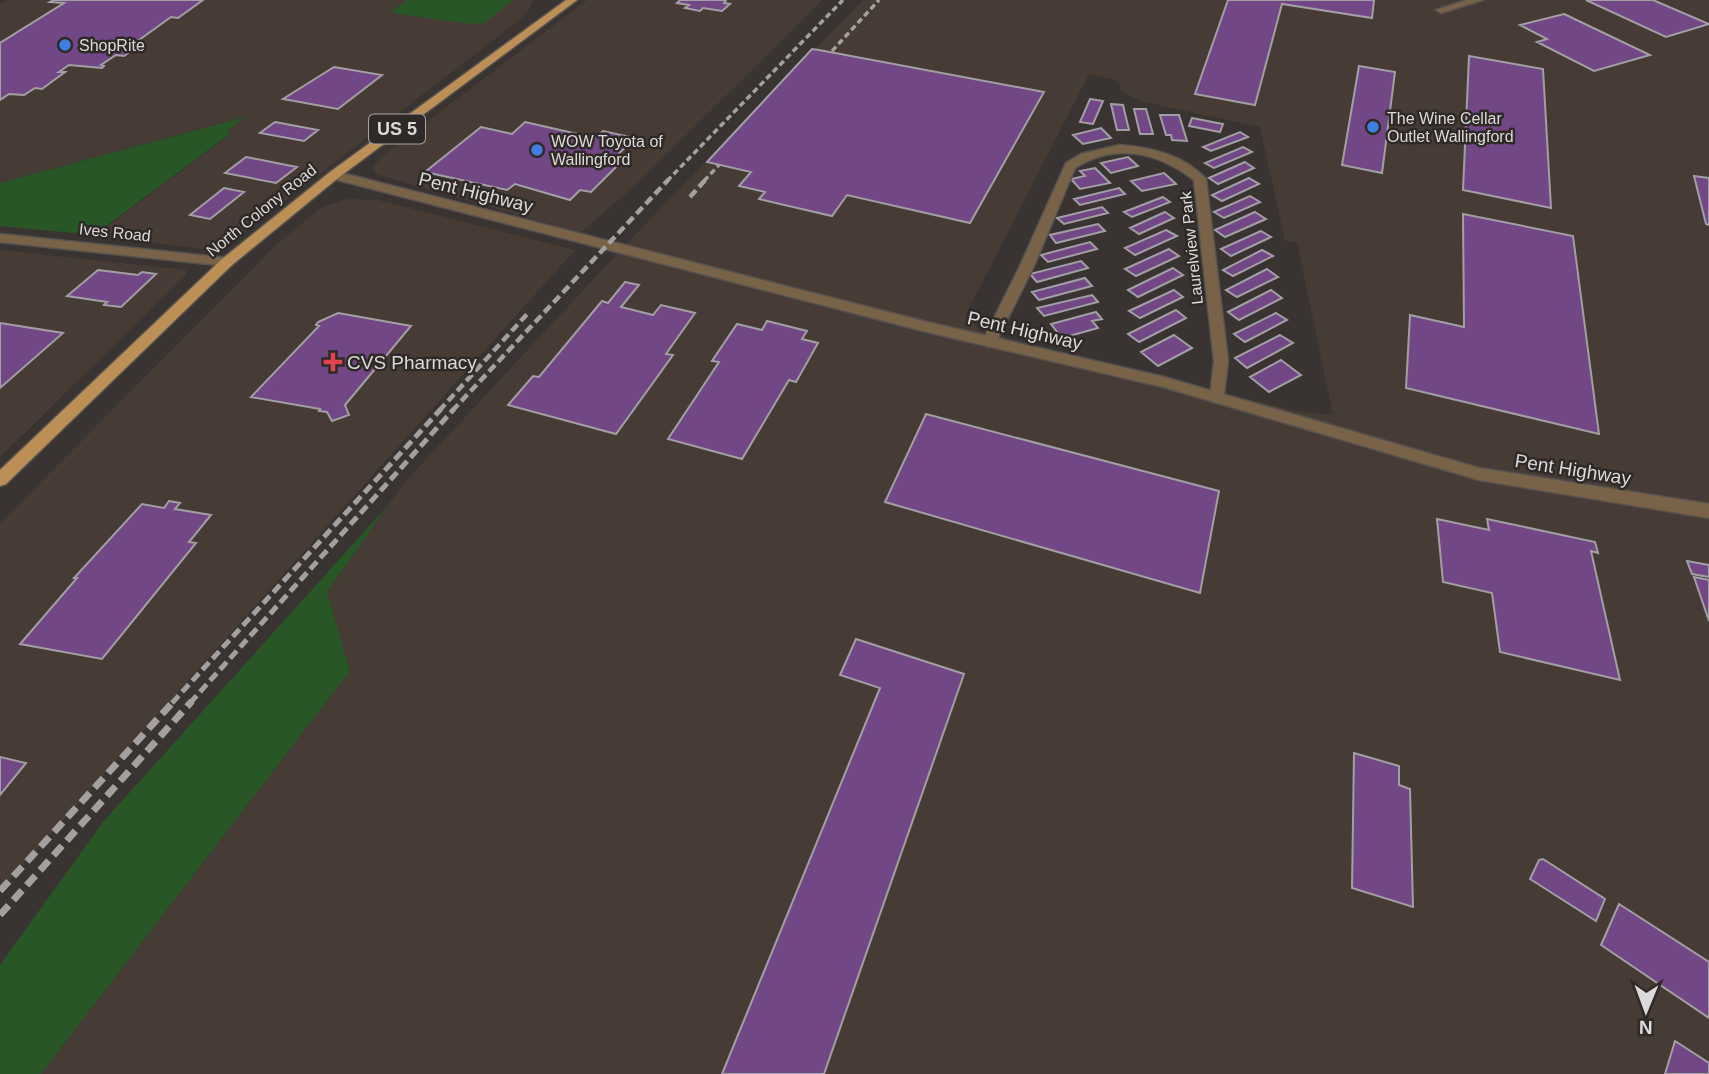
<svg xmlns="http://www.w3.org/2000/svg" width="1709" height="1074" viewBox="0 0 1709 1074" font-family="Helvetica,sans-serif">
	<style>
		.built { fill: #463c35; fill-rule: evenodd }
		.green { fill: #295626 }
		.building { fill: #724785; stroke: #a29fa4; stroke-width: 2 }
		.lines { fill: none; stroke-linecap: round; stroke-linejoin: round }
		.minor-casing { stroke: #56524f; stroke-width: 3 }
		.tertiary-casing { stroke: #56524f; stroke-width: 3 }
		.primary-casing { stroke: #56524f; stroke-width: 3 }
		.minor { fill: #796348; fill-rule: evenodd }
		.tertiary { fill: #796348; fill-rule: evenodd }
		.primary { fill: #bb8f55; fill-rule: evenodd }
		.rail-far3 { stroke: #a3a09e; stroke-width: 3.5; stroke-dasharray: 6 3.5; stroke-linecap: butt }
		.rail-far2 { stroke: #a3a09e; stroke-width: 4.5; stroke-dasharray: 9 4.5; stroke-linecap: butt }
		.rail-far1 { stroke: #a3a09e; stroke-width: 5; stroke-dasharray: 10 5; stroke-linecap: butt }
		.rail { stroke: #a3a09e; stroke-width: 7; stroke-dasharray: 13 7; stroke-linecap: butt }
		.shop-dot { fill: #3f7fe0; stroke: #2f2a28; stroke-width: 2.5 }
		.health-dot { fill: #e0444e; stroke: #2f2a28; stroke-width: 2.5 }
		.labels { text-anchor: middle; stroke-width: 5; stroke-linejoin: round; paint-order: stroke }
		.far-poi-label { font-size: 16px; fill: #dcdad8; stroke: #2f2a28; text-anchor: start }
		.far-street-label { font-size: 16px; fill: #dcdad8; stroke: #2f2a28 }
		.shield { fill: #2f2a28; stroke: #a8a5a3; stroke-width: 2 }
		.shield-label { font-size: 18px; font-weight: bold; fill: #dcdad8 }
		.street-label { font-size: 19px; fill: #dcdad8; stroke: #2f2a28 }
		.poi-label { font-size: 19px; fill: #dcdad8; stroke: #2f2a28; text-anchor: start }
	</style>
	<rect width="100%" height="100%" fill="#393431"/>
	<!-- built -->
	<path class="built" d="M8 0H533L529 10 518 21 220 251 88 235 104 229 230 135 227 132 243 117 0 183V4Z
		M587 0H822L638 183 580 233 375 174 373 167 381 157Z
		M863 0H1709V1074H41L350 671 327 592 403 484 629 241ZM1089 74 1119 81 1121 91 1140 101 1260 127 1285 240 1297 243 1333 415 1298 412 980 331 966 314Z
		M348 199 378 200 575 250 0 890V523L277 244 322 207Z
		M0 250 186 270V275L0 457Z"/>
	<!-- green -->
	<path class="green" d="M407 0H514L484 23 472 24 398 14 391 11Z
		M245 117 228 131 230 134 94 235 0 226V183Z
		M389 504 327 592 350 671 41 1074H0V965L103 822Z"/>
	<!-- building -->
	<path class="building" d="M54 0H203L178 18 171 17 135 43H142L124 56 116 55 101 65 104 66 102 68 69 65 59 72H65L42 89 35 88 24 95 9 94 0 100V43L64 3 50 2Z
		M680 0H726L724 3 730 4 722 11 703 8 700 11 685 8 689 5 677 3Z
		M1228 0H1374L1372 18 1282 4 1255 105 1195 94Z
		M1586 0H1653L1709 24 1666 37Z
		M1564 14 1650 55 1594 71 1537 42 1547 39 1520 25Z
		M812 49 819 50 1044 92 970 223 847 195 832 216 759 199 765 192 739 186 751 172 707 162Z
		M1469 56 1543 69 1551 208 1463 190Z
		M1359 66 1395 72 1382 173 1342 165Z
		M334 67 382 75 338 109 283 99Z
		M1090 99 1103 101 1093 124 1080 122Z
		M1111 104 1123 105 1129 130H1117Z
		M1134 109H1146L1153 134H1140Z
		M1160 115H1179L1187 141 1172 140 1171 135H1166Z
		M1192 118 1223 124 1220 132 1189 126Z
		M275 122 318 130 304 141 260 133Z
		M525 122 595 138 603 131 635 138 610 162 619 164 591 192 580 190 570 200 515 184 507 190 425 172 481 127 512 134Z
		M1101 128 1111 138 1083 144 1073 135Z
		M1240 132 1248 137 1211 151 1203 147Z
		M1243 147 1252 152 1214 168 1205 163Z
		M246 157 297 167 276 183 225 173Z
		M1128 157 1138 166 1111 173 1101 163Z
		M1245 162 1254 168 1218 184 1209 178Z
		M1095 168 1110 183 1080 189 1071 179 1085 176 1080 171Z
		M1164 173 1176 184 1142 191 1131 181Z
		M1694 176 1709 178V225L1706 224Z
		M1249 178 1259 184 1222 201 1212 195Z
		M224 188 244 192 210 219 190 215Z
		M1119 188 1125 194 1080 205 1074 199Z
		M1250 196 1260 202 1224 218 1214 212Z
		M1163 197 1170 202 1132 217 1124 212Z
		M1102 207 1108 213 1064 224 1057 218Z
		M1165 212 1174 218 1139 234 1130 228Z
		M1255 212 1266 219 1225 237 1215 230Z
		M1463 214 1573 236 1599 434 1406 388 1410 315 1464 327Z
		M1098 224 1105 231 1056 243 1050 235Z
		M1166 230 1177 236 1135 255 1125 248Z
		M1261 231 1271 237 1231 256 1221 249Z
		M1090 242 1097 249 1048 262 1041 255Z
		M1169 249 1179 256 1136 276 1125 269Z
		M1262 250 1273 256 1233 276 1223 270Z
		M1081 261 1088 268 1037 282 1030 274Z
		M1173 268 1183 275 1138 297 1128 290Z
		M1267 269 1278 277 1237 297 1226 290Z
		M98 270 138 275 142 272 156 274 121 307 104 305 107 302 67 296Z
		M1085 278 1092 286 1039 300 1032 292Z
		M625 282 639 285 621 307 653 315 661 305 695 313 666 354 673 355 616 434 508 405 533 376 539 377 602 301 608 303Z
		M1174 290 1183 297 1140 318 1129 311Z
		M1271 290 1282 298 1239 320 1228 312Z
		M1092 295 1098 302 1044 316 1037 308Z
		M1176 310 1186 318 1139 342 1128 334Z
		M1096 312 1102 319 1092 321 1098 328 1062 338 1051 324Z
		M338 313 411 326 345 405 349 415 332 421 327 412 319 411 320 409 251 397 319 326 316 325 318 322Z
		M1276 313 1287 320 1245 342 1234 334Z
		M767 321 807 331 802 339 818 343 796 382 789 380 742 459 668 439 719 362 712 361 737 324 762 330Z
		M0 323 63 333 0 388Z
		M1174 335 1192 348 1158 366 1141 352Z
		M1280 335 1293 343 1247 368 1235 358Z
		M1281 360 1301 375 1269 392 1250 377Z
		M926 414 1219 491 1200 593 885 502Z
		M169 501 180 503 175 509 211 515 189 542 196 543 102 659 20 644 77 578H74L142 504 164 508Z
		M1437 519 1489 530 1487 519 1595 542 1598 553 1591 551 1620 680 1500 652 1492 593 1443 582Z
		M1687 561 1709 565V577L1692 574Z
		M1694 577 1709 580V621Z
		M856 639 964 674 824 1074H722L880 688 840 675Z
		M1354 753 1399 766V785L1410 789 1413 907 1352 888Z
		M0 757 26 763 0 795Z
		M1543 859 1605 899 1596 921 1530 879 1539 860Z
		M1619 904 1709 962V1018L1601 945Z
		M1675 1041 1709 1063V1074H1665Z"/>
	<g class="lines">
		<!-- minor casing -->
		<g class="minor-casing">
			<path id="minor" d="M1467 0H1483L1441 13 1436 10Z
				M1119 145C1150 147 1184 155 1206 179L1228 361 1223 402H1213L1210 398 1214 361 1194 180C1158 152 1115 142 1075 168L1034 266 996 342 989 347 982 342 1020 266 1066 163 1081 154Z
				M0 234 227 258 234 262 227 266 0 242Z"/>
		</g>
		<!-- tertiary casing -->
		<g class="tertiary-casing">
			<path id="tertiary" d="M334 171 927 322 1164 377 1479 468 1709 504V518L1479 480 1163 387 927 332 330 178V172Z"/>
		</g>
		<!-- primary casing -->
		<g class="primary-casing">
			<path id="primary" d="M566 0H577L338 178 232 265 6 484 0 486V470L222 259 330 172Z"/>
		</g>
		<!-- minor -->
		<use href="#minor" class="minor"/>
		<!-- tertiary -->
		<use href="#tertiary" class="tertiary"/>
		<!-- primary -->
		<use href="#primary" class="primary"/>
		<!-- rail-far3 -->
		<path class="rail-far3" d="M832 51 879 0
			M667 181 843 0
			M704 181 719 165"/>
		<!-- rail-far2 -->
		<path class="rail-far2" d="M690 197 706 179
			M439 411 529 312
			M452 411 669 179"/>
		<!-- rail-far1 -->
		<path class="rail-far1" d="M172 703 441 409
			M190 703 454 409"/>
		<!-- rail -->
		<path class="rail" d="M0 891 174 701
			M0 915 192 701"/>
	</g>
	<!-- markers -->
	<g class="shop-dot">
		<circle cx="65" cy="45" r="7"/>
		<circle cx="1373" cy="127" r="7"/>
		<circle cx="537" cy="150" r="7"/>
	</g>
	<path class="health-dot" d="M329.5 351.5h7v7h7v7h-7v7h-7v-7h-7v-7h7z"/>
	<g class="labels">
		<!-- far-poi labels -->
		<g class="far-poi-label">
			<text x="79" y="51">ShopRite</text>
			<text x="1387" y="124">The Wine Cellar<tspan x="1387" dy="18">Outlet Wallingford</tspan></text>
			<text x="551" y="147">WOW Toyota of<tspan x="551" dy="18">Wallingford</tspan></text>
		</g>
		<!-- far-street labels -->
		<g class="far-street-label">
			<text transform="translate(261 210) rotate(-39)" y="6">North Colony Road</text>
			<text transform="translate(115 232) rotate(6)" y="6">Ives Road</text>
			<text transform="translate(1191 248) rotate(-96)" y="6">Laurelview Park</text>
		</g>
		<!-- shield labels -->
		<rect class="shield" x="369" y="114.5" width="56" height="29" rx="5"/>
		<g class="shield-label">
			<text x="397" y="135">US 5</text>
		</g>
		<!-- street labels -->
		<g class="street-label">
			<text transform="translate(476 192) rotate(14)" y="7">Pent Highway</text>
			<text transform="translate(1025 330) rotate(13)" y="7">Pent Highway</text>
			<text transform="translate(1573 469) rotate(9)" y="7">Pent Highway</text>
		</g>
		<!-- poi labels -->
		<g class="poi-label">
			<text x="347" y="369">CVS Pharmacy</text>
		</g>
	</g>
	<!-- north arrow -->
	<g transform="translate(1646 1011) rotate(181)" stroke="#2f2a28" stroke-width="5" paint-order="stroke">
	<path d="M0-5L12 26L0 18L-12 26Z" fill="#dcdad8"/>
	<text y="-10" font-size="19" font-weight="bold" text-anchor="middle" fill="#dcdad8">N</text>
	</g>
</svg>
